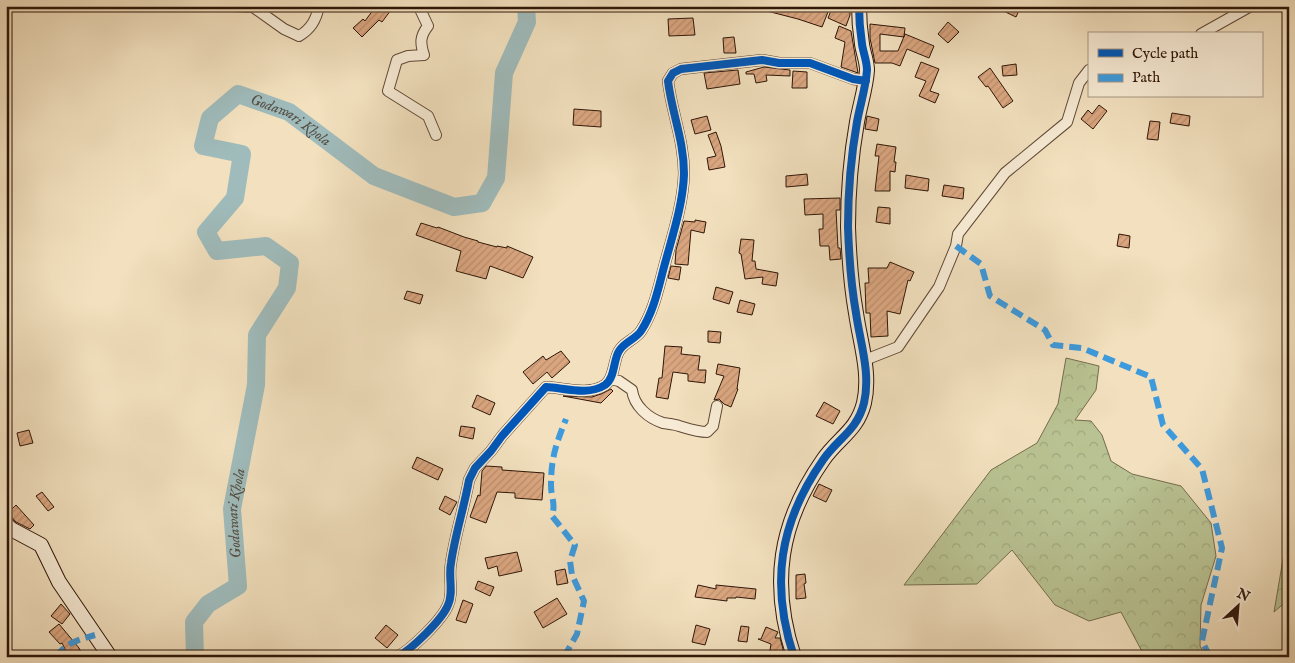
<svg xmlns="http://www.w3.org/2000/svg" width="1295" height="663" viewBox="0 0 1295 663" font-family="'IM FELL English',serif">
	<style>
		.forest { fill: url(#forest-crowns); stroke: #746c4d }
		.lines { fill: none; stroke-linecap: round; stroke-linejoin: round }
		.river { stroke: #9fbbbb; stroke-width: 18 }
		.building { fill: url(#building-hatch); stroke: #2f1608 }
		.street-casing { stroke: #604836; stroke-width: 12 }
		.secondary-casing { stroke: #2f1608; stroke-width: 16 }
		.street { stroke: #f7ebd5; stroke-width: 10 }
		.secondary { stroke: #f7ebd5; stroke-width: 14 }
		.quiet { stroke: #3d9add; stroke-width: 6; stroke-dasharray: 12 6; stroke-linecap: butt }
		.cycleway-casing { stroke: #f7ebd5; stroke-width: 11 }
		.cycleway { stroke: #0057b8; stroke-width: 8 }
		.labels { text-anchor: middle; stroke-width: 4.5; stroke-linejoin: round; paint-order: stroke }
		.water-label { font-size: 15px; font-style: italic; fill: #565047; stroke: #f7ebd5 }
	</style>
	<defs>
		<pattern id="forest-crowns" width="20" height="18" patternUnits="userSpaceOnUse" patternTransform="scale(1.25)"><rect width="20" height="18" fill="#b9c292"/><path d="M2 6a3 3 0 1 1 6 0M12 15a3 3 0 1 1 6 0" fill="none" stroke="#9fa67c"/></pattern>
		<pattern id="building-hatch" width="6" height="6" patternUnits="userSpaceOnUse" patternTransform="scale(1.25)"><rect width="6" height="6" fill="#daa680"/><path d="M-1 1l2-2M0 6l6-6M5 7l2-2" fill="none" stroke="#bb8e6d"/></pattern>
	</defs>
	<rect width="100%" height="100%" fill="#f2e0be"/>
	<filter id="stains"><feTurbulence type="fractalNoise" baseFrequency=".004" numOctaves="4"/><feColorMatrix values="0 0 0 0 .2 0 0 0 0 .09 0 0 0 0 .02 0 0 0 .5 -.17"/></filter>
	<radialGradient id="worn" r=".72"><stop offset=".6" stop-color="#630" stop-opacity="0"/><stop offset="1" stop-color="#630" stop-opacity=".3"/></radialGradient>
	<!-- forest -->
	<path class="forest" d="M1066 358 1099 366 1096 390 1075 420 1091 421 1102 435 1111 461 1132 474 1181 486 1211 523 1216 556 1201 605 1200 646 1206 657H1145L1121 612 1089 621 1055 605 1012 550 977 584 904 585 991 470 1037 443 1058 404Z
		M1288 530 1289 599 1274 612Z"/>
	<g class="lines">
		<!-- river -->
		<path class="river" id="s1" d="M195 657 194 622 208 604 238 586 232 509 256 385 257 335 287 288 290 263 266 246 217 251 206 232 235 198 242 154 203 146 210 118 238 94 289 112 374 176 454 207 482 203 496 178 504 73 527 22 526 6"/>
	</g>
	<!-- building -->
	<path class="building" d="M376 6H394L382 22 379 20 362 37 353 28 363 19 365 21Z
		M760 6H811L828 12 822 27 798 19 759 9Z
		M833 6H843L850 9V15L846 26 828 18Z
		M993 6H1021L1016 17Z
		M693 18 695 35 669 36 668 19Z
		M948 22 959 32 948 43 938 34Z
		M870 24 905 28 904 37 880 34V51H898L905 34 934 46 929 58 907 49 900 66 892 63H875L870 38Z
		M839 26 851 31 858 73 841 67 845 42 835 38Z
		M734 37 736 53H724L723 38Z
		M921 62 939 69 930 91 939 94 935 103 919 96 926 81 915 77Z
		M1016 64 1017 75 1003 76 1002 66Z
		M764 67 790 70V76L766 75 767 81 756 83 754 74H746V72Z
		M990 68 1013 101 1003 108 988 86 986 87 978 77Z
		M738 70 740 84 707 89 704 73Z
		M793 71 807 72V88H792Z
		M1099 105 1107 111 1093 129 1081 119 1088 110 1092 114Z
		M574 109 601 111V127L573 125Z
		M1172 113 1190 116 1189 126 1170 123Z
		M707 116 711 130 695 134 691 120Z
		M867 116 879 119 877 131 865 129Z
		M1150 121 1160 122 1158 140 1147 139Z
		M716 132 721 146 725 167 709 170 707 158 716 156 708 135Z
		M877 144 896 147 894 162H896L895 172 890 171V191H875L879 156H875Z
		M807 174 808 185 786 187V176Z
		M906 175 929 179 928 191 905 188Z
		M944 185 964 188 963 199 942 196Z
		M840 198V210H836L838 248H840L841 259 830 260 829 246H820L819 229H823V214L805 215 804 199Z
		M878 207 890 208V224L876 222Z
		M695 220 706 222 704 233 691 230 688 265 675 264 676 250 684 221 695 222Z
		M421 223 437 228 438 227 464 237 478 241V242L497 247V246L507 248V246L533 257 523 278 490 266 486 279 456 271 461 251 416 235Z
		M1119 234 1130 236 1129 248 1117 246Z
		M741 239 754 240 752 261H755L756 269 778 273 776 286 762 284 763 277 745 279 741 254 739 253Z
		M890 262 914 272 910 281 908 280 900 314 887 311 888 336 871 337 870 313H866L865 283H869L868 268H887Z
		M671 266 681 267 679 280 668 278Z
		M716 287 733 292 729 304 713 299Z
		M407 291 423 295 420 304 404 299Z
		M740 300 755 304 752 315 737 312Z
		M708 331 721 332 720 343 708 342Z
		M665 346 682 347 681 354 700 356 698 370H706L705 383 688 381V374L673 372 668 399 656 397 659 378H662Z
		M561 351 570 362 552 378 547 372 533 384 523 372 543 356 546 360Z
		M718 364 740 368 737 389H738L731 407 724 404 719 399 714 400 724 376 716 374Z
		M611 389 613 391 601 403 563 396 592 397 601 394Z
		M477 395 495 403 490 415 472 407Z
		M824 402 840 411 833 424 816 416Z
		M461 426 475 428 473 439 459 436Z
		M29 430 33 443 20 446 17 433Z
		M417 457 443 469 438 480 412 468Z
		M486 466 502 467V470L544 473 542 500 515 498V493L497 492 486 523 470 517 478 495 480 496 482 471Z
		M819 484 832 490 826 502 813 496Z
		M42 492 54 507 48 511 36 496Z
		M445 496 457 502 450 515 439 509Z
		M16 505 34 525 30 529 16 522 8 513Z
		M517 552 522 571 499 576 497 566 488 569 485 558Z
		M565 569 568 583 557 585 555 571Z
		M805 574 806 583 804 584 806 598 796 599V575Z
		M478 581 494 587 490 596 475 589Z
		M698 585 716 589V585L756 589 755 599 736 597V598H727V601L695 597Z
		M557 598 567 614 543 628 534 612Z
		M463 600 473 604 466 623 456 620Z
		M61 604 70 614 62 624 51 616Z
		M59 624 79 648 83 657H69L62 643 60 644 49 632Z
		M386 625 398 635 387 648 375 638Z
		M696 625 710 629 705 645 692 642Z
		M741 626 749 627 747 642 738 641Z
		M766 627 778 632 775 638H780L783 649V657H769L771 644 758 639H761Z"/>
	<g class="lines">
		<!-- street casing -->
		<g class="street-casing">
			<path id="street" d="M233 6 253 7 284 29 299 36C311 29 316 20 319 6
				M417 6 420 9 428 26C420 36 420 43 424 55L408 56 397 60 388 91 428 116 436 135
				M1201 34 1251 6
				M865 360 898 347 939 287 956 246 958 234 1005 173 1067 122 1079 83 1089 70
				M610 379 619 381 632 390C634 406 648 418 663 423 669 424 674 424 679 426 689 429 697 432 707 432L713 426 717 406
				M397 657C411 650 442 620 448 605 454 592 448 577 451 563 455 535 464 508 469 480L475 468 491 451 502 436 546 387C565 388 588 396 605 385 615 378 613 361 619 351 624 342 636 339 641 331 654 311 658 289 664 267 672 237 683 205 684 174 684 140 672 114 668 81L673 73 681 69 762 60 779 63H810L853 79 866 81"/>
		</g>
		<!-- secondary casing -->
		<g class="secondary-casing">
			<path id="secondary" d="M6 524 11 529 41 545 59 582 110 657
				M794 657C770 584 779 523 823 460 838 438 857 431 864 403 871 373 860 342 856 313 851 285 849 256 848 227 848 192 851 156 857 122 860 105 866 87 867 70 867 61 863 52 862 44 860 31 859 19 859 6"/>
		</g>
		<!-- street -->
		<use href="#street" class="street"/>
		<!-- secondary -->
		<use href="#secondary" class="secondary"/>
		<!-- quiet -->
		<path class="quiet" d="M956 246 981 264 990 296 1045 330 1053 345 1082 348 1151 377 1163 425 1202 469 1222 548 1202 641 1210 657
			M56 657C67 642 78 640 95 635
			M564 657 577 634 584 601 572 575 570 561 575 545 552 516C556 502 551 499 551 485 551 458 556 444 566 419"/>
		<!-- cycleway casing -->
		<g class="cycleway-casing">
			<path id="cycleway" d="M397 657C411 650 442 620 448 605 454 592 448 577 451 563 455 535 464 508 469 480L475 468 491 451 502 436 546 387C565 388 588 396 605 385 615 378 613 361 619 351 624 342 636 339 641 331 654 311 658 289 664 267 672 237 683 205 684 174 684 140 672 114 668 81L673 73 681 69 762 60 779 63H810L853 79 866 81
				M794 657C770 584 779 523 823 460 838 438 857 431 864 403 871 373 860 342 856 313 851 285 849 256 848 227 848 192 851 156 857 122 860 105 866 87 867 70 867 61 863 52 862 44 860 31 859 19 859 6"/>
		</g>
		<!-- cycleway -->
		<use href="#cycleway" class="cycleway"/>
	</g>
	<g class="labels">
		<!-- water labels -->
		<g class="water-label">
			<text dy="5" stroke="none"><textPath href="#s1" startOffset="782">Godawari Khola</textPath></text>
			<text dy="5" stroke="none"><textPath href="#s1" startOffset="166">Godawari Khola</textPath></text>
		</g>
	</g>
	<!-- margin -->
	<rect width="1295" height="663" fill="none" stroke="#f2e0be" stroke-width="25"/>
	<rect x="8" y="8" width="1280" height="648" fill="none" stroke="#2f1608" stroke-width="2.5"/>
	<rect x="12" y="12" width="1270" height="638" fill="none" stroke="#2f1608"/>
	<!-- legend -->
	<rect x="1088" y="32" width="175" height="65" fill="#f7ebd5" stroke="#a79683"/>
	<rect x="1098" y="49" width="25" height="8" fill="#0057b8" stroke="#a79683"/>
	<text x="1132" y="58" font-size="15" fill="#2f1608">Cycle path</text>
	<rect x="1098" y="74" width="25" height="8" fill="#3d9add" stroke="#a79683"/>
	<text x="1132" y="82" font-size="15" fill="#2f1608">Path</text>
	<!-- north arrow -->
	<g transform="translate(1238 606) rotate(26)" stroke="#f7ebd5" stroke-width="4" paint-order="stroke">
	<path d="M0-4L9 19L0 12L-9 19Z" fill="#2f1608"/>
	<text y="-8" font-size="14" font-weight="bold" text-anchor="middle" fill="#2f1608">N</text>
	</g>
	<rect width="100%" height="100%" filter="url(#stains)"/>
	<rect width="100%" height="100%" fill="url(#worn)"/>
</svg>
